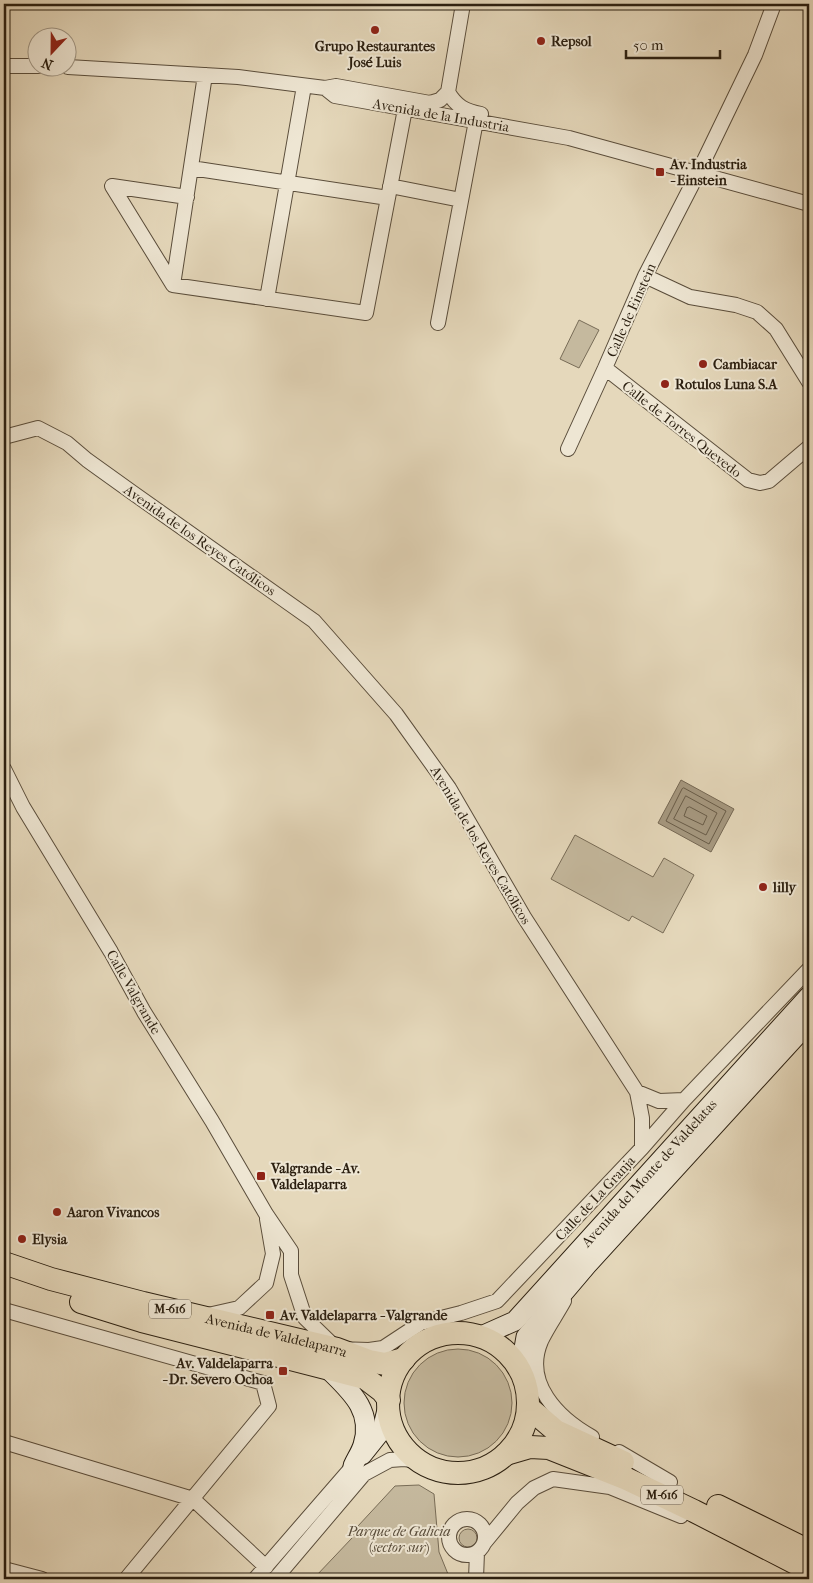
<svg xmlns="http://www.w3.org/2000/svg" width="813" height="1583" viewBox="0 0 813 1583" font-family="'IM FELL French Canon',serif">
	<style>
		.green { fill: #c5b99e; stroke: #786c57 }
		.water { fill: #a69981; stroke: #756854 }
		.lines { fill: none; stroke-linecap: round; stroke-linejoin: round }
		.shore { stroke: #685c48; stroke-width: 1 }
		.minor-casing { stroke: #5a4d3b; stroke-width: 16 }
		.secondary-casing { stroke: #2b1f10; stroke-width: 21 }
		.trunk-casing { stroke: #2b1f10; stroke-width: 24 }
		.minor { stroke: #eee6d3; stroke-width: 14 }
		.secondary { stroke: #eee6d3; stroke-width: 19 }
		.trunk { stroke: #e5d8bb; stroke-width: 22 }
		.poi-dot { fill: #8f2418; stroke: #eee6d3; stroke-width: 2 }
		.labels { text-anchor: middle; stroke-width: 4; stroke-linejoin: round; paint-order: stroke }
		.shield { fill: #eee6d3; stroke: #665b4a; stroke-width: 1 }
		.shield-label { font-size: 12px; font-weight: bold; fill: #2b1f10 }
		.poi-label { font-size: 14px; font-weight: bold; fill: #2b1f10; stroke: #eee6d3; text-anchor: start }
		.street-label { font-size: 14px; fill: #2b1f10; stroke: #eee6d3 }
		.park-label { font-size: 14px; font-style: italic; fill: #594d3b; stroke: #eee6d3 }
	</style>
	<rect width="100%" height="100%" fill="#e5d8bb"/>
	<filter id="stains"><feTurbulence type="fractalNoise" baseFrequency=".004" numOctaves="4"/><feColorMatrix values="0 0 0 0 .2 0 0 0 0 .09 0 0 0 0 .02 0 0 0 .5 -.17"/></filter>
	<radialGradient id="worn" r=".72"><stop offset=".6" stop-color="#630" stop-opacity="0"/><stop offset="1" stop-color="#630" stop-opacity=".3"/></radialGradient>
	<!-- green -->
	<path class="green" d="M579 320 599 330 579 368 560 359Z
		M575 835 653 877 664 858 694 875 663 933 632 916 629 921 551 879Z
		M404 1403a54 54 0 1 1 108 0a54 54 0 1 1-108 0Z
		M419 1485 434 1494 439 1552 450 1579H318L316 1576 352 1538 358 1526 395 1486Z
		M459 1538a9 9 0 1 1 18 0a9 9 0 1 1-18 0Z"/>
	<!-- water -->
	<path class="water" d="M681 780 734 809 711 852 658 823Z"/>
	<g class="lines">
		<!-- shore -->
		<path class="shore" d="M684 788 726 811 709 844 666 821 682 789Z
			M686 796 717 813 706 835 674 819Z
			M690 807 707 816 703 825 684 816 687 808Z"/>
		<!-- minor casing -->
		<g class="minor-casing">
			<path id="minor" d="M4 66H38
				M68 67 238 77 325 88 335 96 569 138 809 204
				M205 75 173 285 366 313 405 109
				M325 88 336 86 430 103 440 100 448 92 463 4
				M448 92C456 106 465 111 481 114
				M191 168 388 198
				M390 186 461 200
				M645 276 690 297 736 305 757 312 776 329 809 382
				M173 285 112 186 187 197
				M267 299 304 86
				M438 323 476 121
				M605 368 748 480 760 483 769 481 809 447
				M4 437 38 428 67 443 87 460 133 493 314 621 396 714 449 788 524 917 637 1092 642 1118V1148
				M568 449 605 368 645 276 698 173 755 55 774 4
				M4 769 23 807 111 952 144 1012 212 1121 266 1214 291 1251V1275L305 1318 337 1349 369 1350 383 1348 421 1323 461 1313 497 1301 642 1148 684 1100 809 969
				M637 1092 659 1101 684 1100
				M564 1301C557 1314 547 1328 541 1341 523 1383 558 1418 592 1437
				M4 1310 263 1383 269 1406 126 1579
				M208 1315 239 1308 266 1283 273 1254 267 1219
				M4 1442 193 1499 266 1567
				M619 1452 670 1482
				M449 1537a18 18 0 1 1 36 0a18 18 0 1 1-36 0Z
				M485 1542 517 1503 534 1488 553 1479 610 1487 681 1516
				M4 1569 42 1579
				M255 1579 353 1466
				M275 1579 364 1474 390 1460 404 1459 419 1461
				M476 1579 477 1552"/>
		</g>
		<!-- secondary casing -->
		<g class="secondary-casing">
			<g id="secondary">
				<path id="s1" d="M479 1337 515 1321 809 996"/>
				<path d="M327 1368C349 1390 374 1410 363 1445 361 1452 356 1459 353 1466"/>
				<path d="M520 1371 526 1337 587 1265 809 1022"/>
				<path d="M362 1455 382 1430 388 1406"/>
			</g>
		</g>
		<!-- trunk casing -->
		<g class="trunk-casing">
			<g id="trunk">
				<path id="s2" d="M4 1263 51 1279 143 1303 337 1349 369 1361 385 1364 404 1359"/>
				<path d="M81 1302 142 1321 365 1378 382 1391 389 1400"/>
				<circle cx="458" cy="1403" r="70"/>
				<path d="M528 1407 556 1431 623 1462"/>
				<path d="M506 1454 530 1447 549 1448 627 1479 694 1511 809 1570"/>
				<path d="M718 1506 809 1551"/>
			</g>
		</g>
		<!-- minor -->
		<use href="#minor" class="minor"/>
		<!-- secondary -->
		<use href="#secondary" class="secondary"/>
		<!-- trunk -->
		<use href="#trunk" class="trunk"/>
	</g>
	<!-- markers -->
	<g class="poi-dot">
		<circle cx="375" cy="30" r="5"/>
		<circle cx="541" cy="41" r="5"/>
		<rect x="655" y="167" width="10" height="10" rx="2.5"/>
		<circle cx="703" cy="364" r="5"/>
		<circle cx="665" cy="384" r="5"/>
		<circle cx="763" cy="887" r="5"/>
		<rect x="256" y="1171" width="10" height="10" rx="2.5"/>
		<circle cx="57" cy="1212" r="5"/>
		<circle cx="22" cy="1239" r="5"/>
		<rect x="265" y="1310" width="10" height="10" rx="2.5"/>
		<rect x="278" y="1366" width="10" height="10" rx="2.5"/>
	</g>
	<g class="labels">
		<!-- shield labels -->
		<g class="shield">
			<rect x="149" y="1299.5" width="42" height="19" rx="4"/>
			<rect x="641" y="1485.5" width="42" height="19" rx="4"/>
		</g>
		<g class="shield-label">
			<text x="170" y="1313">M-616</text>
			<text x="662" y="1499">M-616</text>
		</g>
		<!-- poi labels -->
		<g class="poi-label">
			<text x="551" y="46">Repsol</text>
			<text x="375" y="51" text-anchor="middle">Grupo Restaurantes<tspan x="375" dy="16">José Luis</tspan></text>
			<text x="670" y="169">Av. Industria<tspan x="670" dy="16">- Einstein</tspan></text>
			<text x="713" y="369">Cambiacar</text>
			<text x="675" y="389">Rotulos Luna S.A</text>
			<text x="773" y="892">lilly</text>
			<text x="271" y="1173">Valgrande - Av.<tspan x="271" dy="16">Valdelaparra</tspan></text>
			<text x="67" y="1217">Aaron Vivancos</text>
			<text x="32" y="1244">Elysia</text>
			<text x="280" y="1320">Av. Valdelaparra - Valgrande</text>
			<text x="273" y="1368" text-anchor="end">Av. Valdelaparra<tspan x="273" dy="16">- Dr. Severo Ochoa</tspan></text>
		</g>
		<!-- street labels -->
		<g class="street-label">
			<text transform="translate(441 115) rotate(10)" y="5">Avenida de la Industria</text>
			<text transform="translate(631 310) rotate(-66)" y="5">Calle de Einstein</text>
			<text transform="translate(682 429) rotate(38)" y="5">Calle de Torres Quevedo</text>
			<text transform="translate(200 540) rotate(35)" y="5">Avenida de los Reyes Católicos</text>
			<text transform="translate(481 845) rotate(59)" y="5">Avenida de los Reyes Católicos</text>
			<text transform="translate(134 992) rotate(60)" y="5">Calle Valgrande</text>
			<text dy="5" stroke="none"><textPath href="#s1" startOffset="239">Avenida del Monte de Valdelatas</textPath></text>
			<text transform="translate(595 1198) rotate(-47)" y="5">Calle de La Granja</text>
			<text dy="5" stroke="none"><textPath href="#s2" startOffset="282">Avenida de Valdelaparra</textPath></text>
		</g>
		<!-- park labels -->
		<g class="park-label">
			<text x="399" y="1536">Parque de Galicia<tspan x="399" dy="16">(sector sur)</tspan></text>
		</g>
	</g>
	<!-- margin -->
	<rect width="813" height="1583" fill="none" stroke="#e5d8bb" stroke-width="20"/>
	<rect x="5" y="5" width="803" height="1573" fill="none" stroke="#2b1f10" stroke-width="2.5"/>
	<rect x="10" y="10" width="793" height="1563" fill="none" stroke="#2b1f10"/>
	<!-- north arrow -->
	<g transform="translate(52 52) rotate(202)"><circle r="24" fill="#eee6d3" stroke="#a09685"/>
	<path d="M0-4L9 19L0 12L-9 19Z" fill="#8f2418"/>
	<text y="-8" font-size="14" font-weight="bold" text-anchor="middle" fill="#2b1f10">N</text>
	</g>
	<!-- scale -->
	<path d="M626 50v8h94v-8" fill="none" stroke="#2b1f10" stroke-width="2.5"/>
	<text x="633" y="50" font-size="15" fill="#2b1f10" stroke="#eee6d3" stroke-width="4" paint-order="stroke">50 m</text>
	<rect width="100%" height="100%" filter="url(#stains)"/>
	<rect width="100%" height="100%" fill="url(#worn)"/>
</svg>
